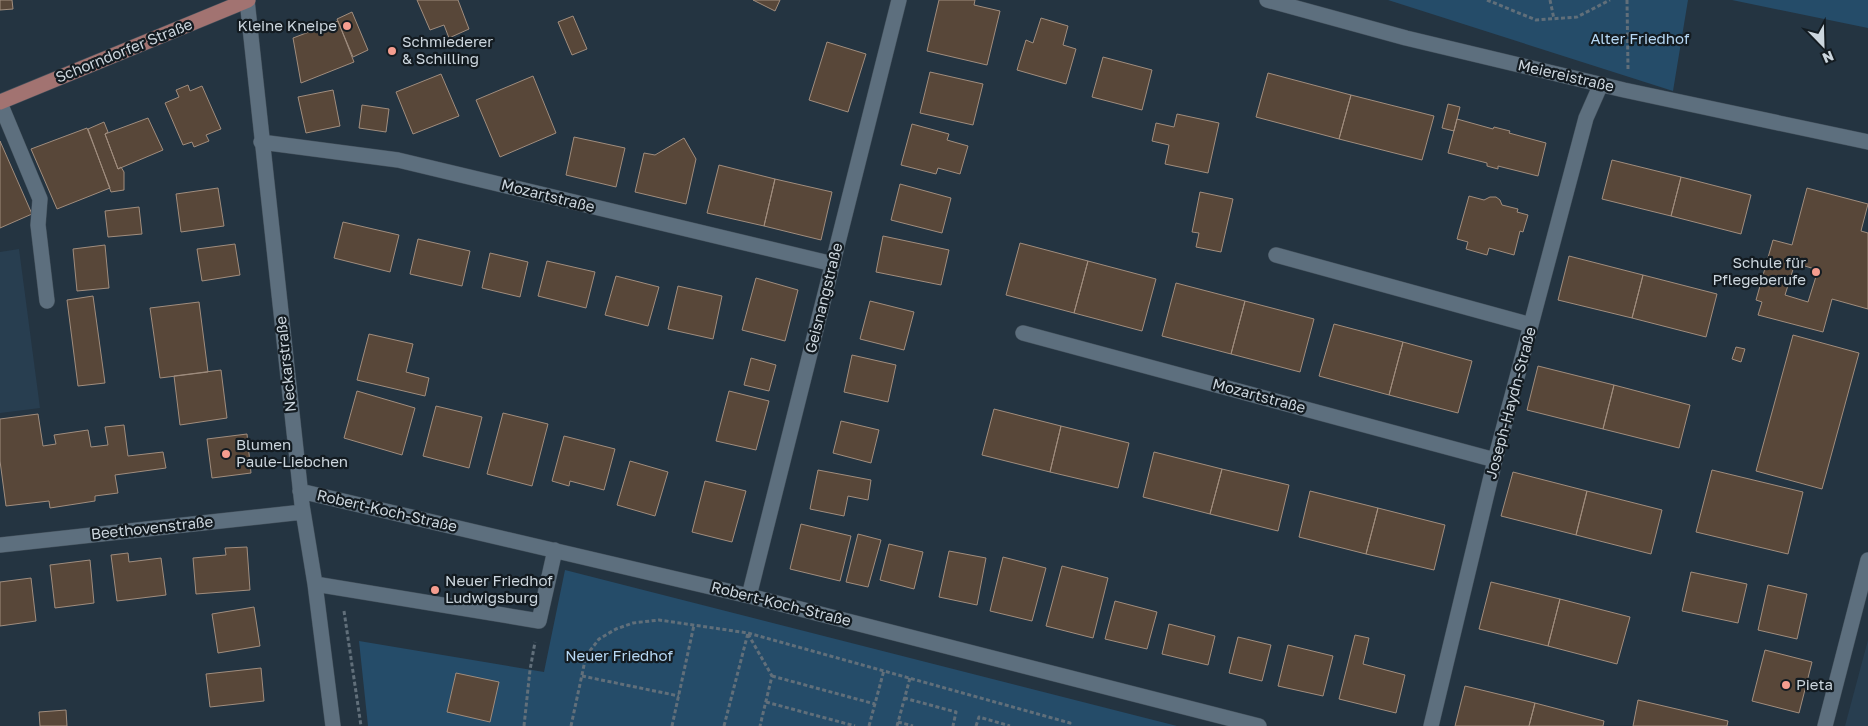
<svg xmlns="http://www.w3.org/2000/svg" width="1868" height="726" viewBox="0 0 1868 726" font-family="'Golos Text',sans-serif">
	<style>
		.built { fill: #283e50 }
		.green { fill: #254c69 }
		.building { fill: #584739; stroke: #a08d7e; fill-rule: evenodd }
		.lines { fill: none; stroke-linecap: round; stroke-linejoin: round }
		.minor-casing { stroke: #424f5a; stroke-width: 16 }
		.major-casing { stroke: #424f5a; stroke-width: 16 }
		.path { stroke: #616f7a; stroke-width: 3; stroke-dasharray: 4 2.5; stroke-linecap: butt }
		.minor { stroke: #5d6f7e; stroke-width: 15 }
		.major { stroke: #a27371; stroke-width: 15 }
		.poi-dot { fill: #f59d8f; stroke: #131b21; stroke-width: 2 }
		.labels { text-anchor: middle; stroke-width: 4.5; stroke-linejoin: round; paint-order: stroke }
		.poi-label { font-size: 15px; fill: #ccd6de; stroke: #131b21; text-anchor: start }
		.park-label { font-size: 15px; fill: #b7d8f4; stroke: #131b21 }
		.street-label { font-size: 15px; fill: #ccd6de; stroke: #131b21 }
	</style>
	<rect width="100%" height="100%" fill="#243441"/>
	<!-- built -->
	<path class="built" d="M19 249 40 408 0 413V252Z
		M1868 640V726H1845Z"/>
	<!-- green -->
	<path class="green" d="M1388 0H1688L1673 91Z
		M1732 0H1868V28Z
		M565 570 1177 726H368L359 641 544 672Z"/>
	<!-- building -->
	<path class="building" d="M0 0H12L13 9 0 10Z
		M417 0H458L469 29 449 38 444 25 430 30Z
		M753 0H780L775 11Z
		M939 0H975L974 5 1000 11 987 65 927 51Z
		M352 12 368 50 353 57 337 19Z
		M573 16 587 49 572 55 558 22Z
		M1041 18 1068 26 1063 45 1076 49 1066 84 1017 70 1026 40 1033 43Z
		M338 21 354 62 301 83 293 38Z
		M827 42 866 54 848 112 809 100Z
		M1103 57 1152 70 1142 110 1092 97Z
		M930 72 983 84 973 125 920 113Z
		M1268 73 1351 95 1339 139 1256 117Z
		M441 74 459 116 413 134 396 92Z
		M533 76 556 133 500 157 476 100Z
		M188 85 190 91 202 86 221 129 206 135 209 141 194 147 192 142 183 145 165 103 179 97 176 90Z
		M333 90 340 126 306 133 298 97Z
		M1351 95 1434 116 1422 160 1339 139Z
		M1448 104 1460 107 1454 131 1442 128Z
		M362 105 389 109 386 132 359 128Z
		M1177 114 1219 123 1208 173 1165 164 1169 145 1152 141 1156 123 1174 127Z
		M148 118 163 150 118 169 105 134Z
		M1457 119 1493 129 1494 127 1510 131 1509 133 1546 143 1538 176 1498 166V169L1487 166V163L1448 153Z
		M104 122 108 132 105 134 118 169 121 167 124 172V190L111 192 88 129Z
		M912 124 949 134 947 140 968 146 960 174 938 168 936 174 901 165Z
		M87 128 110 188 57 209 31 149Z
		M574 137 625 148 616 187 566 175Z
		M684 138 696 159 686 204 635 192 644 153 655 155Z
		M0 141 32 214 0 228Z
		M1612 160 1681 177 1671 216 1602 199Z
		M719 165 775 179 764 226 707 213Z
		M1681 177 1751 195 1741 234 1671 216Z
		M775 179 832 192 821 240 764 226Z
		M900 184 951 198 942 233 891 220Z
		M218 188 224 226 181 232 176 194Z
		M1807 188 1868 204 1861 231 1868 233V309L1832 299 1823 332 1758 315 1762 302 1756 300 1773 240 1792 245ZM1795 263 1818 270 1808 302 1785 295Z
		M1200 192 1233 199 1221 252 1196 247 1199 233 1192 232Z
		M1469 196 1484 200 1490 197H1496L1500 200 1502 205 1518 209 1517 212 1528 215 1523 232 1520 231 1514 255 1489 248 1487 255 1466 249 1468 242 1457 239Z
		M139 207 142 234 108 237 105 211Z
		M343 222 399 235 390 272 334 258Z
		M883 236 949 250 941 285 876 272Z
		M418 239 470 251 462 286 410 274Z
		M1020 243 1088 261 1074 313 1006 295Z
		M235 244 240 275 202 281 197 249Z
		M105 245 109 288 77 291 73 249Z
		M490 253 528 262 520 297 482 288Z
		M1569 256 1643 275 1632 318 1558 300Z
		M547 261 595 272 586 308 538 296Z
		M1088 261 1156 279 1142 331 1074 313Z
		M1643 275 1717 294 1706 337 1632 318Z
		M616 276 659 287 648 326 605 315Z
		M756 278 798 290 785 341 742 330Z
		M1176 283 1245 301 1231 354 1162 336Z
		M678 286 722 296 713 339 668 329Z
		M93 296 105 383 78 386 67 300Z
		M870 301 914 312 904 350 860 339Z
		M1245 301 1314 319 1300 372 1231 354Z
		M199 302 208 372 160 378 150 308Z
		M1334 324 1403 342 1389 395 1319 376Z
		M369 334 413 344 406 372 429 378 425 396 357 380Z
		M1793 335 1859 353 1822 489 1756 471Z
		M1403 342 1472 361 1458 413 1389 395Z
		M1736 347 1745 349 1741 362 1732 359Z
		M852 355 896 365 888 402 844 392Z
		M751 358 776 365 769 391 744 385Z
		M1538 366 1614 385 1603 429 1527 410Z
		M221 370 227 418 180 425 174 376Z
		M1614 385 1690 405 1679 448 1603 429Z
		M357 391 415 408 402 455 344 438Z
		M729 391 769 401 756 450 716 441Z
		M436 406 482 417 469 468 423 456Z
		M994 409 1061 426 1050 472 982 455Z
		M503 413 548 424 532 486 487 474Z
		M38 414 43 446 56 444 54 435 88 430 91 447 108 445 105 427 124 425 128 456 163 452 166 468 115 475 118 493 95 496V501L50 508 49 501 6 506 0 461V419Z
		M841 421 879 430 871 463 833 453Z
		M1061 426 1129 443 1118 488 1050 472Z
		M247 434 251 473 212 478 207 439Z
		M564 436 615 449 604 490 570 481 569 486 552 481Z
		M1154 452 1222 469 1210 514 1143 497Z
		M630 461 668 472 655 516 617 505Z
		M1222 469 1289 485 1278 531 1210 514Z
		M818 470 871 480 868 500 848 496 844 516 810 509Z
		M1712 470 1803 492 1788 554 1696 532Z
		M1513 472 1587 491 1576 535 1501 516Z
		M705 481 746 491 732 542 692 532Z
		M1310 491 1378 508 1366 554 1299 537Z
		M1587 491 1662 510 1651 554 1576 535Z
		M1378 508 1445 525 1434 570 1366 554Z
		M801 524 851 536 840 581 790 569Z
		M858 534 881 540 868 587 846 582Z
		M889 544 923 552 914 589 880 580Z
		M247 547 250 590 196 594 193 558 226 555 225 548Z
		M949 551 986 558 977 605 939 597Z
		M128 553 129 562 161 558 166 595 117 601 111 555Z
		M1003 557 1046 568 1032 621 990 611Z
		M90 560 94 603 55 608 50 565Z
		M1062 566 1108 578 1093 638 1046 626Z
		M1691 572 1747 584 1738 623 1682 611Z
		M31 578 36 621 0 626V582Z
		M1491 582 1560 599 1548 646 1479 629Z
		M1768 585 1807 594 1797 639 1758 630Z
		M1560 599 1630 617 1617 664 1548 646Z
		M1115 601 1157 612 1147 649 1105 639Z
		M254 607 260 646 218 653 212 614Z
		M1169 624 1215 636 1208 665 1162 654Z
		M1355 635 1369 638 1363 664 1405 675 1396 713 1339 699Z
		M1238 637 1271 645 1262 681 1229 673Z
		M1288 645 1333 656 1323 696 1278 686Z
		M1765 650 1812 662 1799 713 1752 701Z
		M261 668 264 701 210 707 206 674Z
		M456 673 499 682 490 722 447 712Z
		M1465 686 1535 703 1529 726H1455Z
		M1638 700 1728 721 1727 726H1633Z
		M1535 703 1604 721 1603 726H1529Z
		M66 710 67 726H40L39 712Z"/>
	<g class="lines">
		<!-- minor casing -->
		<g class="minor-casing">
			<path id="minor" d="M247 0 302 505 315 584 333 726
				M1267 0 1406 38 1624 90 1868 142
				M0 103 40 199 38 225 47 301
				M261 142 398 160 833 264
				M1276 255 1531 325
				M1023 333 1495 460
				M300 491 749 596 1259 726
				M0 545 303 512
				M315 584 539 621 555 550
				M749 596 899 0
				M1431 726 1495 460 1586 118 1601 84
				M1825 726 1868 560"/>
		</g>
		<!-- major casing -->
		<g class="major-casing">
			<path id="major" d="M0 102 248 0"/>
		</g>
		<!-- path -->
		<path class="path" d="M1487 0 1536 20 1577 17 1610 0
			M1550 0 1554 19
			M1627 0 1628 69
			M344 611 361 726
			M748 634 772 676 760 726
			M582 676 679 696
			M772 676 875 704
			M904 698 956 712 953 726
			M766 702 855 726
			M898 722 913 726
			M524 726 530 670 535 642
			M571 726 586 656 599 639 616 629 633 623 659 620 748 633 1070 723 1069 726
			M672 726 694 625
			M724 726 748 633
			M869 726 884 670
			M897 726 910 678
			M976 726 979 717 1010 726"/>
		<!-- minor -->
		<use href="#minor" class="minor"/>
		<!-- major -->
		<use href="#major" class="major"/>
	</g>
	<!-- markers -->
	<g class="poi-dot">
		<circle cx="347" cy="26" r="5"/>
		<circle cx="392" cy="51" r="5"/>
		<circle cx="1816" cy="272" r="5"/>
		<circle cx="226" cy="454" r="5"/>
		<circle cx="435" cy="590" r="5"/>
		<circle cx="1786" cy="685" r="5"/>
	</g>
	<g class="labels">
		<!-- poi labels -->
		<g class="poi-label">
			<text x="337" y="31" text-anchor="end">Kleine Kneipe</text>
			<text x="402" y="47">Schmiederer<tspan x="402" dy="17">&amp; Schilling</tspan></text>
			<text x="1806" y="268" text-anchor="end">Schule für<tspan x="1806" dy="17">Pflegeberufe</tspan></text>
			<text x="236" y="450">Blumen<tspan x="236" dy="17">Paule-Liebchen</tspan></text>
			<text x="445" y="586">Neuer Friedhof<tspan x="445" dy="17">Ludwigsburg</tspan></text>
			<text x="1796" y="690">Pieta</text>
		</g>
		<!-- park labels -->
		<g class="park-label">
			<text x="1640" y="44">Alter Friedhof</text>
			<text x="619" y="661">Neuer Friedhof</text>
		</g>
		<!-- street labels -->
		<g class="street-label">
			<text transform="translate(124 51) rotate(-22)" y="5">Schorndorfer Straße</text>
			<text transform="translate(1566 76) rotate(13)" y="5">Meiereistraße</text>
			<text transform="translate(548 196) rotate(14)" y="5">Mozartstraße</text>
			<text transform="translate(824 298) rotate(-76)" y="5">Geisnangstraße</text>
			<text transform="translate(286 364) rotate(-96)" y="5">Neckarstraße</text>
			<text transform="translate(1259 396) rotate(15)" y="5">Mozartstraße</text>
			<text transform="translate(1511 403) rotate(-75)" y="5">Joseph-Haydn-Straße</text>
			<text transform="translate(387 511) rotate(13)" y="5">Robert-Koch-Straße</text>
			<text transform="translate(152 528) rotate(-6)" y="5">Beethovenstraße</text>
			<text transform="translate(781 604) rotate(14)" y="5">Robert-Koch-Straße</text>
		</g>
	</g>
	<!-- north arrow -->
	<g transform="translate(1823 45) rotate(157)" stroke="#131b21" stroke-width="4" paint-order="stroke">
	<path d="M0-4L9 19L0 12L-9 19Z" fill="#ccd6de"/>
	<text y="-8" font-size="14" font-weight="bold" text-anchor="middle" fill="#ccd6de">N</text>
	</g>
</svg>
